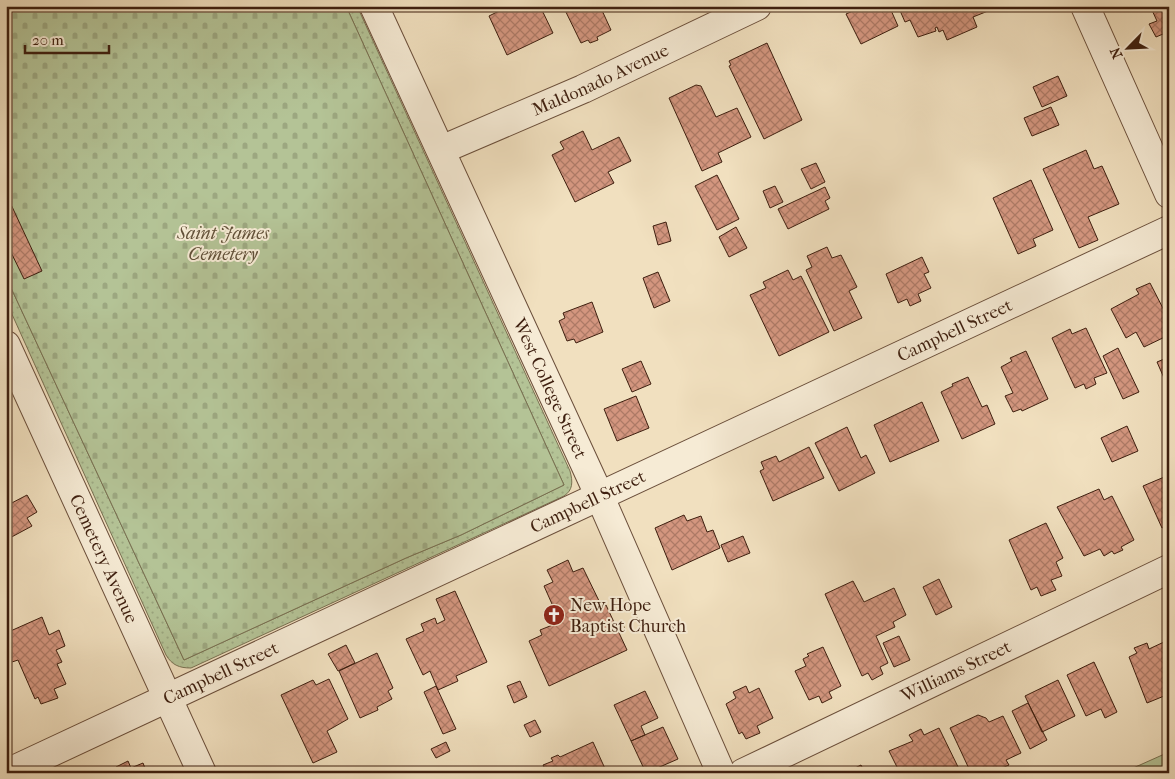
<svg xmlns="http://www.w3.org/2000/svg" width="1175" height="779" viewBox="0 0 1175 779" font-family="'IM FELL French Canon',serif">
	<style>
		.grass { fill: url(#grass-dots); stroke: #797152 }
		.cemetery { fill: url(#cemetery-stones); stroke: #797152 }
		.park { fill: #b4c396; stroke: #797152 }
		.building { fill: url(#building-cross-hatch); stroke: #3e1f0f }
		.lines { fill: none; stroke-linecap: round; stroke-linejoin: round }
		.street-casing { stroke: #6b4f3b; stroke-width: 30 }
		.path { stroke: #3e1f0f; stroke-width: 3; stroke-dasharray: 1 2.5; stroke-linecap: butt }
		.street { stroke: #f6ebd5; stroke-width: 28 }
		.labels { text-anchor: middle; stroke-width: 4; stroke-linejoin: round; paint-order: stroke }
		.street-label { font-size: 18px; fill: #3e1f0f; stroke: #f6ebd5 }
		.park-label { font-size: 18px; font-style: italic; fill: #615038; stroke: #f6ebd5 }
		.poi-label { font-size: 18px; fill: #3e1f0f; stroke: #f6ebd5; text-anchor: start }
	</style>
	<defs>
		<pattern id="grass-dots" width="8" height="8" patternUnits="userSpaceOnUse" patternTransform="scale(1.25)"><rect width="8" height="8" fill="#b4c396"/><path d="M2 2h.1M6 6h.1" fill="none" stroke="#9ca780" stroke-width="1.8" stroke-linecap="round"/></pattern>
		<pattern id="cemetery-stones" width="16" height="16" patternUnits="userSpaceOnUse" patternTransform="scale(1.25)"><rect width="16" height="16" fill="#b4c396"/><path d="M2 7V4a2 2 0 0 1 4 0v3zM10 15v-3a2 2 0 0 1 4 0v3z" fill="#9ca780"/></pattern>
		<pattern id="building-cross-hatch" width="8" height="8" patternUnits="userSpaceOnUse" patternTransform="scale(1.25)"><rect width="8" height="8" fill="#d3967f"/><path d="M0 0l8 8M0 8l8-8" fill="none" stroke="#ad7a66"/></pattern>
	</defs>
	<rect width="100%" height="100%" fill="#f1e0bf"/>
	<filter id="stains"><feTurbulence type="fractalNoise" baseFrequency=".004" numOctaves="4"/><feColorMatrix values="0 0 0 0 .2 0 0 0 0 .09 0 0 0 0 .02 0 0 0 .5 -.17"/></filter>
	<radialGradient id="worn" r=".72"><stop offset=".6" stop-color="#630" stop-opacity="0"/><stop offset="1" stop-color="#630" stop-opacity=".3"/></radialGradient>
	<!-- grass -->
	<path class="grass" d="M346 6H357L570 471C573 482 573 490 564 496L191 668C179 668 172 665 166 655L6 301V277L184 660 406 558 461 535 564 485Z"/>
	<!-- cemetery -->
	<path class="cemetery" d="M6 6H346L564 485 461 535 406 558 184 660 6 277Z"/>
	<!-- park -->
	<path class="park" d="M1169 752V773H1122Z"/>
	<!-- building -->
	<path class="building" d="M509 6H540L553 33 507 55 489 16Z
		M563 6H600L611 30 597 37 598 40 590 43 588 40 581 43Z
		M880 6 882 12 890 8 898 26 861 44 846 14 855 10V6Z
		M898 6H986L988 11 973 17 977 27 947 40 943 30 939 32 937 27 935 28 936 31 918 37 910 20 905 22Z
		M1155 6H1169V36L1166 38 1163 34 1156 37 1149 24 1157 21 1151 8Z
		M767 43 802 120 764 139 729 66 731 65 729 61Z
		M1058 76 1067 96 1042 107 1033 87Z
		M696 85 701 86 716 117 737 108 751 137 718 153 722 162 702 171 669 98Z
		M1051 107 1059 125 1032 136 1024 118Z
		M583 131 592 150 619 137 631 161 608 172 614 183 575 202 552 155 564 149 560 142Z
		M1086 150 1094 169 1102 166 1119 204 1088 217 1098 240 1079 248 1043 169Z
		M816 163 825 182 811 189 801 169Z
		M717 175 739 219 717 230 695 186Z
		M1031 180 1053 230 1033 239 1036 246 1018 254 993 198Z
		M775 186 783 202 770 208 763 191Z
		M825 187 830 198 825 201 829 209 788 229 778 209Z
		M8 198 42 271 24 279 6 242V199Z
		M666 222 671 241 658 245 653 226Z
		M736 227 747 248 729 257 719 237Z
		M827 247 832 258 841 255 857 287 849 291 862 318 834 331 806 270 812 267 807 256Z
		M922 257 929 272 924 274 931 288 918 294 921 301 910 306 907 299 898 303 886 274Z
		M788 270 793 280 801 276 829 332 779 356 750 295 766 288 763 282Z
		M658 272 670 301 654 308 643 278Z
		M1150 283 1169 320V335L1144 347 1136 332 1126 338 1111 309 1139 294 1136 289Z
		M592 302 603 332 576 343 574 339 567 341 559 321 565 318 563 313Z
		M1086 328 1107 373 1094 378 1096 384 1086 389 1084 384 1075 388 1052 338 1070 329 1072 334Z
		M1118 348 1139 392 1123 399 1103 356Z
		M1026 351 1048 399 1022 411 1021 409 1013 412 1005 396 1013 393 1001 367 1012 361 1010 358Z
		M1169 357V378L1168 376 1164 378 1157 362Z
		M641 361 651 384 632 392 622 369Z
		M968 377 982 407 987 405 995 424 962 439 941 392 953 386 952 384Z
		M636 396 649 428 617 441 604 409Z
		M922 402 939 441 890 462 874 425Z
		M1127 426 1138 451 1112 462 1101 438Z
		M847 427 861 458 866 455 875 473 839 491 815 443Z
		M809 447 824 478 773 501 760 471 764 469 761 462 776 456 779 462Z
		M1169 475V528L1168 525 1162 528 1143 486Z
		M1099 489 1104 500 1112 496 1134 540 1121 547 1123 550 1114 554 1112 551 1104 556 1100 549 1084 556 1057 507Z
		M27 495 37 512 27 518 32 526 6 540V506Z
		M684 515 687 521 701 516 707 532 713 530 720 548 672 570 655 528Z
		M1046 523 1063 558 1056 562 1062 576 1051 580 1056 590 1041 596 1037 587 1031 590 1009 540Z
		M743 536 750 553 728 562 721 545Z
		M568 560 573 572 583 568 602 607 606 605 627 650 549 686 529 641 542 635 540 630 560 622 544 586 553 582 547 570Z
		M939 579 952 607 936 615 923 587Z
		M853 581 864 602 894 588 906 615 893 622 895 627 876 636 888 663 880 667 883 674 872 680 868 673 862 676 825 594Z
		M455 591 487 662 456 676 458 681 438 690 430 671 423 675 406 639 424 631 421 624 435 618 437 624 445 620 436 599Z
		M42 617 49 635 59 630 65 646 56 650 62 662 57 664 66 684 54 689 58 698 41 704 38 697 35 699 18 660 12 662 6 649V633Z
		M899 636 910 660 894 667 883 643Z
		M1164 642 1169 653V694L1147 703 1129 657 1137 653 1134 648 1147 643 1149 649Z
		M346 645 355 663 338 671 328 654Z
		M823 647 841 686 829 692 832 698 822 703 819 696 809 700 795 671 806 666 803 659 809 656 807 654Z
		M377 653 393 688 388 691 392 699 377 707 378 710 360 718 339 671Z
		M1094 662 1117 712 1105 718 1101 709 1086 716 1067 675Z
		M329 679 348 719 327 731 337 752 313 763 281 695 313 680 316 685Z
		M1058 680 1075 716 1042 732 1025 696Z
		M520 681 527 697 514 703 507 686Z
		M436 686 456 729 443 734 424 692Z
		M746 686 749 693 759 688 773 718 757 726 760 733 746 739 742 732 739 734 726 704 736 698 733 692Z
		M645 691 658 718 641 726 645 735 631 741 614 705Z
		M1028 703 1047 740 1030 749 1012 711Z
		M978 715 986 718 989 722 1003 716 1021 753 1006 760 1009 765 991 773H971L950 728Z
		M535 720 541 732 530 737 524 725Z
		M663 727 678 759 646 773 631 741Z
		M939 728 961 773H900L889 751 913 741 909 735 921 729 924 735Z
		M446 742 450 751 436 758 431 749Z
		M593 742 607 773H547L543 765 553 761 551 758 558 755 560 757Z
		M128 761 131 768 143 763 147 773H119L116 767Z
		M861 765 865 773H845Z"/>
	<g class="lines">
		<!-- street casing -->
		<g class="street-casing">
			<g id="street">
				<path id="s1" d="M374 6 600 497 721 773"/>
				<path d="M1085 6 1169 194"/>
				<path id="s2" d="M441 150 583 89 757 6"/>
				<path id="s3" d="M6 345 202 773"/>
				<path id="s4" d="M7 773 1169 230"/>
				<path id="s5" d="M743 773 1169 569"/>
			</g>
		</g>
		<!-- path -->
		<path class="path" d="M600 601 602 606
			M618 631 625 628"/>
		<!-- street -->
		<use href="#street" class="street"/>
	</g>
	<!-- icons -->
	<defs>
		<g id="church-disc" transform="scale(1.125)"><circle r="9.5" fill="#8f2418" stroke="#f6ebd5"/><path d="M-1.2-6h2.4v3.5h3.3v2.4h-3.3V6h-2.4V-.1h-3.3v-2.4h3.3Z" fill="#fff"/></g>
	</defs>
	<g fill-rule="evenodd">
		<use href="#church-disc" x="554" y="615"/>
	</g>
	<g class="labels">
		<!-- street labels -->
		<g class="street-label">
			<text dy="6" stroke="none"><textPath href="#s2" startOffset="174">Maldonado Avenue</textPath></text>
			<text dy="6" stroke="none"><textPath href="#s4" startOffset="1046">Campbell Street</textPath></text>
			<text dy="6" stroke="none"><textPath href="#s1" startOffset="421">West College Street</textPath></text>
			<text dy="6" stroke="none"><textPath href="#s4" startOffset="641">Campbell Street</textPath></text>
			<text dy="6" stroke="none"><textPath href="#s3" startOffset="235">Cemetery Avenue</textPath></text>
			<text dy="6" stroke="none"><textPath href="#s5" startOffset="236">Williams Street</textPath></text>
			<text dy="6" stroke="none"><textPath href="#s4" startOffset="236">Campbell Street</textPath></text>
		</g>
		<!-- park labels -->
		<g class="park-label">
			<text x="223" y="239">Saint James<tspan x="223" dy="21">Cemetery</tspan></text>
		</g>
		<!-- poi labels -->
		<g class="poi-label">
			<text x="570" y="611">New Hope<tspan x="570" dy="21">Baptist Church</tspan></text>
		</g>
	</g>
	<!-- margin -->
	<rect width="1175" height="779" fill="none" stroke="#f1e0bf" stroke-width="25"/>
	<rect x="8" y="8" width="1160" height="764" fill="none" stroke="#3e1f0f" stroke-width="2.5"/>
	<rect x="12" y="12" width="1150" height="754" fill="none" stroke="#3e1f0f"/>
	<!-- north arrow -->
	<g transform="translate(1128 48) rotate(246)" stroke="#f6ebd5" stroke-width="4" paint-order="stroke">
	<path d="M0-4L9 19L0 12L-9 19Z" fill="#3e1f0f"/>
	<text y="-8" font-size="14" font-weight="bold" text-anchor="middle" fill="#3e1f0f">N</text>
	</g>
	<!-- scale -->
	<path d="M25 45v8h84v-8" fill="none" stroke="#3e1f0f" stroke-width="2.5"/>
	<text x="32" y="45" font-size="15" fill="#3e1f0f" stroke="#f6ebd5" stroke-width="4" paint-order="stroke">20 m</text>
	<rect width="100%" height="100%" filter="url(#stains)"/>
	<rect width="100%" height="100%" fill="url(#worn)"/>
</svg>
